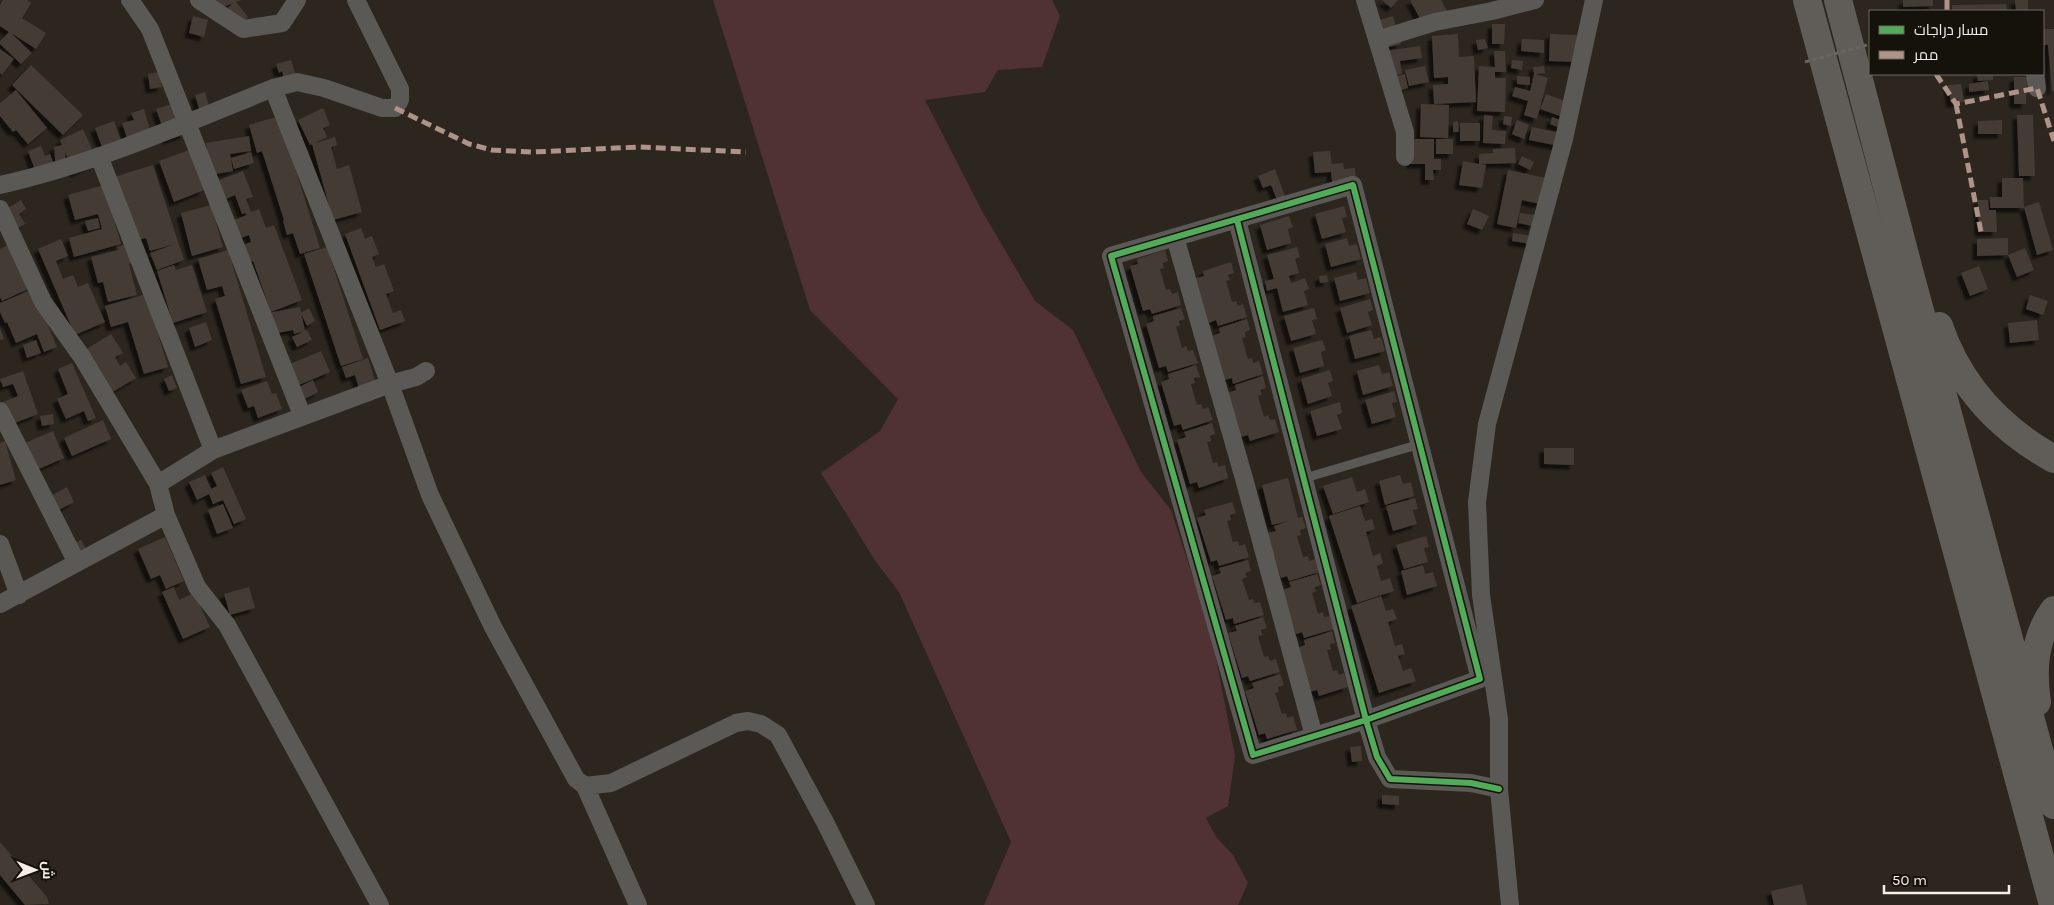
<svg xmlns="http://www.w3.org/2000/svg" width="2054" height="905" viewBox="0 0 2054 905" font-family="Karla,Cairo,sans-serif">
	<style>
		.green { fill: #503134 }
		.building { fill: #443b35; filter: url(#shadow) }
		.lines { fill: none; stroke-linecap: round; stroke-linejoin: round }
		.service { stroke: #5a5955; stroke-width: 9 }
		.minor { stroke: #5a5955; stroke-width: 18 }
		.motorway { stroke: #605d59; stroke-width: 28 }
		.path-bridge { stroke: #676561; stroke-width: 3; stroke-dasharray: 5 2.5; stroke-linecap: butt }
		.quiet { stroke: #af9288; stroke-width: 5; stroke-dasharray: 10 5; stroke-linecap: butt }
		.cycleway-casing { stroke: #15110b; stroke-width: 9 }
		.cycleway { stroke: #51ab58; stroke-width: 6 }
	</style>
	<defs>
		<filter id="shadow"><feDropShadow dx="-4.5" dy="4.5" stdDeviation="1" flood-color="#0009"/></filter>
	</defs>
	<rect width="100%" height="100%" fill="#2c261f"/>
	<!-- green -->
	<path class="green" d="M713 0H1052L1060 16 1042 67 998 70 985 92 925 100 982 211 1035 301 1073 330 1141 472 1171 510 1211 633 1235 756 1228 806 1206 818 1216 837 1233 855 1248 883 1238 905H984L1011 842 899 592 876 562 821 473 880 431 898 399 810 310Z"/>
	<!-- building -->
	<path class="building" d="M3 0H27L31 3 22 18 46 33 36 49 11 33 32 53 21 64 0 44V41L9 32 0 26V5Z
		M209 0H242L236 2 248 17 235 28 224 11 233 3 213 11Z
		M1382 0H1398L1391 8Z
		M1410 0H1441L1450 17 1426 30Z
		M1903 0H1933V6L1903 7Z
		M2015 0H2028V11H2016Z
		M2006 4 2007 11H1952V5Z
		M193 16 208 20 204 37 189 33Z
		M1393 16 1401 44 1378 50 1370 23Z
		M1492 24H1505L1504 44H1492Z
		M2043 29H2054V91H2052L2048 45H2043Z
		M1458 34 1459 57 1474 56 1476 102 1434 104 1433 85 1448 84V77L1434 78 1432 36Z
		M1550 34 1577 35 1576 62 1549 61Z
		M1485 39 1488 48 1478 50 1476 40Z
		M1522 39 1544 40V53L1521 51Z
		M1420 46 1422 58 1400 61 1402 74 1388 76 1384 51Z
		M0 49 14 59 2 75 0 73Z
		M1494 51H1505L1506 72H1495V78H1506L1505 112 1477 111 1479 66 1495 67Z
		M291 60 297 79 285 83 282 71 279 73 276 64Z
		M1512 60 1523 61 1522 70 1511 68Z
		M31 65 83 115 63 135 12 85Z
		M1425 66 1429 82 1409 86 1405 70Z
		M1544 66 1545 73 1536 74 1548 78 1537 119 1524 115 1528 101 1512 96 1515 87 1530 91 1534 74 1533 67Z
		M159 72 162 87 150 89 148 74Z
		M1405 74 1408 88 1393 92 1390 78Z
		M1977 74H1993V80L1978 81Z
		M1517 76 1530 77V85L1517 84Z
		M2014 77H2027L2026 104H2014Z
		M1988 81 1989 90 1969 92V84Z
		M1961 84 1964 102 1951 103 1948 85Z
		M16 90 47 128 28 144 16 130 13 132 0 116V103Z
		M205 92 212 116 202 119 195 95Z
		M1546 94 1568 102 1563 117 1540 109Z
		M174 103 185 134 167 140 156 109Z
		M1421 104 1449 105 1448 138 1420 137Z
		M323 108 330 125 323 128 327 137 315 143 335 137 337 145 331 147 337 169 349 165 362 212 333 220 312 144 310 145 298 120Z
		M144 109 153 140 130 147 122 123 134 120 131 113Z
		M1484 115 1493 116 1492 130 1506 131 1505 144 1483 143Z
		M2017 115H2033L2035 176H2019Z
		M279 116 320 248 300 254 293 233 287 235 283 221 284 220 262 151 257 153 249 125Z
		M1504 116 1512 117 1511 126 1503 124Z
		M1552 117 1566 122 1563 129 1550 124Z
		M1517 120 1529 125 1524 139 1512 134Z
		M2002 120V134H1978V121Z
		M114 121 125 151 106 158 95 128Z
		M1458 121 1459 132H1453V122Z
		M1460 123H1480V141H1460Z
		M1532 127 1566 134 1564 147 1529 140Z
		M83 129 98 162 75 173 65 152 67 171 39 181 28 151 41 146 45 156 50 154 56 170 54 147 62 145 60 140Z
		M249 136 251 151 230 154 233 171 211 175 206 143Z
		M1411 139H1434V159H1441V170H1433L1434 180H1425V164H1411Z
		M1436 139H1453V154H1436Z
		M1515 148 1516 163 1481 164 1486 165 1482 188 1459 185 1463 161 1479 164V154L1493 153V149Z
		M189 150 204 190 174 202 159 161Z
		M1330 151 1332 164 1343 163 1344 169 1355 168 1356 180 1332 182 1331 172 1315 173 1313 152Z
		M251 152 254 163 234 169 231 158Z
		M1522 156 1534 162 1530 170 1518 164Z
		M153 165 184 260 157 270 150 253 175 244 150 251 146 238 138 240 114 177Z
		M1275 169 1286 199 1278 202 1271 185 1263 188 1258 176Z
		M1508 170 1546 178 1540 204 1522 200 1516 228 1497 224Z
		M243 171 253 197 246 199 251 212 259 209 266 228 274 225 302 300 271 312 253 261 247 263 240 246 251 242 249 235 241 238 234 220 247 215 246 213 242 214 235 195 226 199 219 180Z
		M2002 178H2023L2024 208H1990V197H2002Z
		M104 185 121 244 74 257 69 238 102 229 98 214 75 220 68 195Z
		M21 200 26 209 19 214 25 224 16 229 5 210Z
		M1978 200H1988L1989 210H1996L1997 232H1979Z
		M2039 202 2053 250 2037 255 2024 207Z
		M211 205 223 247 192 256 181 213Z
		M1344 206 1347 217 1342 218 1346 232 1322 239 1315 214Z
		M1473 209 1489 216 1482 230 1467 224Z
		M1520 213 1535 215 1533 226 1518 223Z
		M1289 216 1293 227 1288 229 1291 243 1267 250 1260 225Z
		M98 218 100 228 88 231 85 221Z
		M361 228 365 239 372 236 379 254 372 257 376 267 384 264 394 291 386 294 393 313 401 310 405 321 380 330 345 234Z
		M1513 233 1532 236 1531 244 1512 241Z
		M1347 238 1349 246 1357 244 1361 259 1331 267 1325 244Z
		M2008 238V255L1977 256V239Z
		M61 239 68 256 56 261 63 279 73 275 78 287 88 283 105 322 75 335 38 249Z
		M127 244 132 263 129 264 137 295 108 302 103 282 98 283 91 257 118 250 117 247Z
		M8 245 28 289 2 301 0 297V249Z
		M327 247 363 359 341 366 304 254Z
		M1297 247 1300 257 1295 259 1299 273 1289 276 1291 283 1305 278 1309 289 1304 291 1308 305 1283 312 1277 288 1267 291 1265 281 1274 279 1267 255Z
		M2025 248 2034 270 2017 277 2008 255Z
		M228 250 266 377 241 384 215 299 225 296 222 286 207 290 198 259Z
		M1165 250 1168 261 1163 263 1164 268 1160 269 1166 290 1170 289 1172 294 1178 292 1181 305 1152 314 1150 309 1143 311 1130 266 1138 264 1137 259Z
		M1231 262 1234 273 1228 275 1230 280 1226 281 1232 302 1236 301 1238 306 1243 304 1247 317 1218 326 1216 320 1209 323 1196 278 1204 276 1203 271Z
		M174 265 176 270 192 265 207 312 173 323 157 271Z
		M1979 266 1988 289 1970 296 1961 273Z
		M1356 272 1358 280 1366 278 1370 293 1340 301 1334 278Z
		M1327 275 1328 282 1320 283 1319 276Z
		M33 289 57 347 44 352 37 334 16 343 7 322 5 323 0 312V303Z
		M146 294 168 367 144 374 128 322 111 327 105 306Z
		M2030 295 2048 301 2043 315 2026 309Z
		M1370 299 1373 310 1368 312 1372 325 1347 333 1340 308Z
		M300 307 305 331 294 334 293 330 272 334 268 313Z
		M309 308 315 321 307 326 301 313Z
		M1181 308 1185 319 1179 321 1180 325 1176 327 1182 348 1186 346 1188 351 1193 350 1198 363 1168 372 1166 366 1159 368 1146 324 1154 321 1153 316Z
		M1314 308 1317 319 1312 320 1316 334 1291 341 1284 316Z
		M1247 319 1250 330 1245 332 1246 337 1242 338 1248 359 1252 358 1253 363 1259 361 1263 374 1233 384 1232 378 1225 380 1212 336 1220 333 1219 328Z
		M2037 320 2039 340 2010 343 2008 323Z
		M206 322 212 340 195 347 189 328Z
		M0 328 4 339 0 340Z
		M307 330 312 340 297 347 292 337Z
		M1371 330 1374 339 1381 337 1385 351 1355 359 1349 336Z
		M111 334 123 353 115 357 120 366 126 362 136 378 106 396 80 353Z
		M36 340 41 353 27 358 23 345Z
		M1322 340 1326 350 1321 352 1324 366 1300 373 1293 348Z
		M321 351 330 372 299 385 290 364Z
		M368 358 377 387 360 392 355 375 346 378 342 367Z
		M72 363 96 418 88 421 84 411 66 419 57 399 68 394 58 369Z
		M1196 365 1200 377 1194 378 1195 383 1191 384 1197 405 1201 404 1203 409 1208 407 1213 420 1183 430 1181 424 1174 426 1161 382 1169 379 1168 374Z
		M1379 365 1382 374 1389 372 1393 386 1363 395 1357 371Z
		M1330 370 1333 381 1328 383 1332 396 1308 404 1301 379Z
		M23 371 38 414 7 426 0 403 18 396 13 384 3 387 0 379Z
		M172 375 177 388 169 391 164 379Z
		M1263 376 1266 388 1260 390 1262 394 1258 396 1264 417 1268 415 1270 420 1275 419 1279 432 1250 441 1248 435 1241 437 1227 393 1236 390 1235 385Z
		M313 380 318 392 303 400 297 388Z
		M267 381 272 394 276 393 282 409 258 418 254 406 248 408 241 390Z
		M1394 391 1397 402 1392 403 1396 417 1372 424 1365 400Z
		M1340 402 1342 413 1337 415 1342 429 1317 436 1310 411Z
		M53 414 54 424 42 426 40 416Z
		M103 420 111 439 72 456 64 438Z
		M1212 423 1215 434 1210 436 1211 441 1207 442 1213 463 1217 462 1219 467 1225 465 1228 478 1199 488 1197 482 1190 484 1177 440 1186 437 1184 432Z
		M53 431 64 458 32 472 20 445Z
		M5 441 16 480 0 485V443Z
		M1544 448H1574V465L1544 464Z
		M223 467 246 519 234 524 223 500 213 504 209 494 197 500 189 482 205 475 211 489 217 486 211 473Z
		M1400 475 1403 484 1411 482 1414 496 1385 505 1379 481Z
		M1352 477 1357 492 1365 489 1369 502 1333 514 1323 486Z
		M1288 478 1298 518 1302 517 1306 528 1300 530 1301 535 1297 536 1303 557 1308 556 1309 561 1315 559 1319 572 1289 581 1287 576 1281 578 1267 533 1276 531 1274 526 1289 521 1272 525 1262 485Z
		M67 487 74 502 55 512 47 498Z
		M1415 498 1418 509 1413 510 1417 524 1393 531 1386 506Z
		M1232 502 1236 513 1230 515 1231 520 1227 521 1233 542 1238 541 1239 546 1245 544 1249 557 1219 566 1217 560 1211 562 1197 518 1206 515 1204 510Z
		M223 504 233 528 217 534 208 510Z
		M1360 506 1365 521 1372 519 1375 529 1366 532 1373 556 1380 553 1383 563 1377 566 1381 581 1390 578 1394 591 1357 603 1329 516Z
		M1426 536 1429 547 1424 548 1428 562 1404 569 1396 545Z
		M165 537 184 581 166 589 160 575 151 579 138 549Z
		M81 540 86 549 78 554 73 544Z
		M1248 560 1251 571 1245 573 1247 577 1242 579 1249 600 1253 599 1254 603 1260 602 1264 615 1234 624 1233 618 1226 620 1212 576 1221 573 1219 568Z
		M1423 565 1425 574 1433 572 1437 586 1407 595 1401 571Z
		M1317 574 1321 585 1315 587 1316 591 1312 593 1318 614 1323 612 1324 617 1330 616 1334 629 1304 638 1302 632 1296 634 1282 590 1291 587 1289 582Z
		M174 587 179 600 194 593 210 627 183 639 162 592Z
		M249 587 255 608 230 615 224 594Z
		M1381 596 1386 611 1393 609 1397 619 1388 622 1395 646 1402 644 1405 654 1398 656 1403 671 1411 668 1416 681 1379 693 1351 606Z
		M1263 617 1267 628 1261 630 1263 635 1258 636 1264 657 1268 656 1270 661 1276 659 1280 672 1250 681 1248 676 1242 678 1228 633 1237 631 1235 626Z
		M1332 631 1335 643 1330 644 1331 649 1327 650 1333 671 1337 670 1339 675 1344 673 1348 687 1319 696 1317 690 1310 692 1297 648 1305 645 1304 640Z
		M1280 674 1284 685 1278 687 1279 692 1275 693 1282 714 1286 713 1287 718 1293 716 1297 730 1267 739 1265 733 1259 735 1245 691 1254 688 1252 683Z
		M1361 746 1362 761 1352 762 1350 747Z
		M1382 795 1399 796V805L1382 804Z
		M0 842 47 897 49 904 25 905 0 875Z
		M1802 884 1807 905H1774L1771 891Z"/>
	<g class="lines">
		<!-- service -->
		<path class="service" d="M1305 478 1420 444"/>
		<!-- minor -->
		<path class="minor" d="M130 0 150 29 302 415
			M199 0 243 29 282 23 297 0
			M1365 0 1405 132V157
			M1377 40 1435 22 1492 11 1535 0
			M2035 74 2037 88
			M273 88 390 384 430 495 493 627 576 779 585 786 611 783 736 723 748 721 761 724 778 735 825 822 866 905
			M99 156 213 450
			M0 185C94 164 184 124 273 88L297 82 324 88 382 108H395L400 100V89L356 0
			M0 209 43 302 82 357 158 484 166 515 197 587 227 625 380 905
			M1237 220 1366 720 1253 755 1111 256 1353 185 1480 679 1366 720 1377 757 1390 779 1471 783 1499 789
			M1175 237 1245 482 1314 736
			M0 411 77 563
			M158 484 213 450 390 384 416 377 426 371
			M0 544 19 595
			M0 604 166 515
			M585 786 638 905
			M1510 905 1499 789V719L1481 595 1477 502 1487 424 1564 139 1594 0"/>
		<!-- motorway -->
		<path class="motorway" d="M1807 0 2053 905
			M1838 0 1910 274 2054 805
			M1939 326C1959 385 2000 429 2054 459
			M2037 702C2032 670 2035 636 2054 610"/>
		<!-- path-bridge -->
		<path class="path-bridge" d="M1805 62 1867 45"/>
		<!-- quiet -->
		<path class="quiet" d="M1947 0V11
			M1936 74 1956 104 2037 88 2054 141
			M1956 104 1981 232
			M395 108 469 144 492 150 533 152 639 147 746 152"/>
		<!-- cycleway casing -->
		<g class="cycleway-casing">
			<path id="cycleway" d="M1237 220 1366 720 1253 755 1111 256 1353 185 1480 679 1366 720 1377 757 1390 779 1471 783 1499 789"/>
		</g>
		<!-- cycleway -->
		<use href="#cycleway" class="cycleway"/>
	</g>
	<!-- legend -->
	<rect x="1869" y="10" width="175" height="65" fill="#15110b" stroke="#6f6963"/>
	<rect x="1879" y="26" width="25" height="8" fill="#51ab58" stroke="#6f6963"/>
	<text x="1914" y="35" font-size="15" fill="#f5eee6">مسار دراجات</text>
	<rect x="1879" y="51" width="25" height="8" fill="#af9288" stroke="#6f6963"/>
	<text x="1914" y="60" font-size="15" fill="#f5eee6">ممر</text>
	<!-- north arrow -->
	<g transform="translate(35 870) rotate(91)" stroke="#15110b" stroke-width="4" paint-order="stroke">
	<path d="M0-4L9 19L0 12L-9 19Z" fill="#f5eee6"/>
	<text y="-8" font-size="14" font-weight="bold" text-anchor="middle" fill="#f5eee6">ش</text>
	</g>
	<!-- scale -->
	<path d="M1884 885v8h125v-8" fill="none" stroke="#f5eee6" stroke-width="2.5"/>
	<text x="1892" y="885" font-size="15" fill="#f5eee6" stroke="#15110b" stroke-width="4" paint-order="stroke">50 m</text>
</svg>
